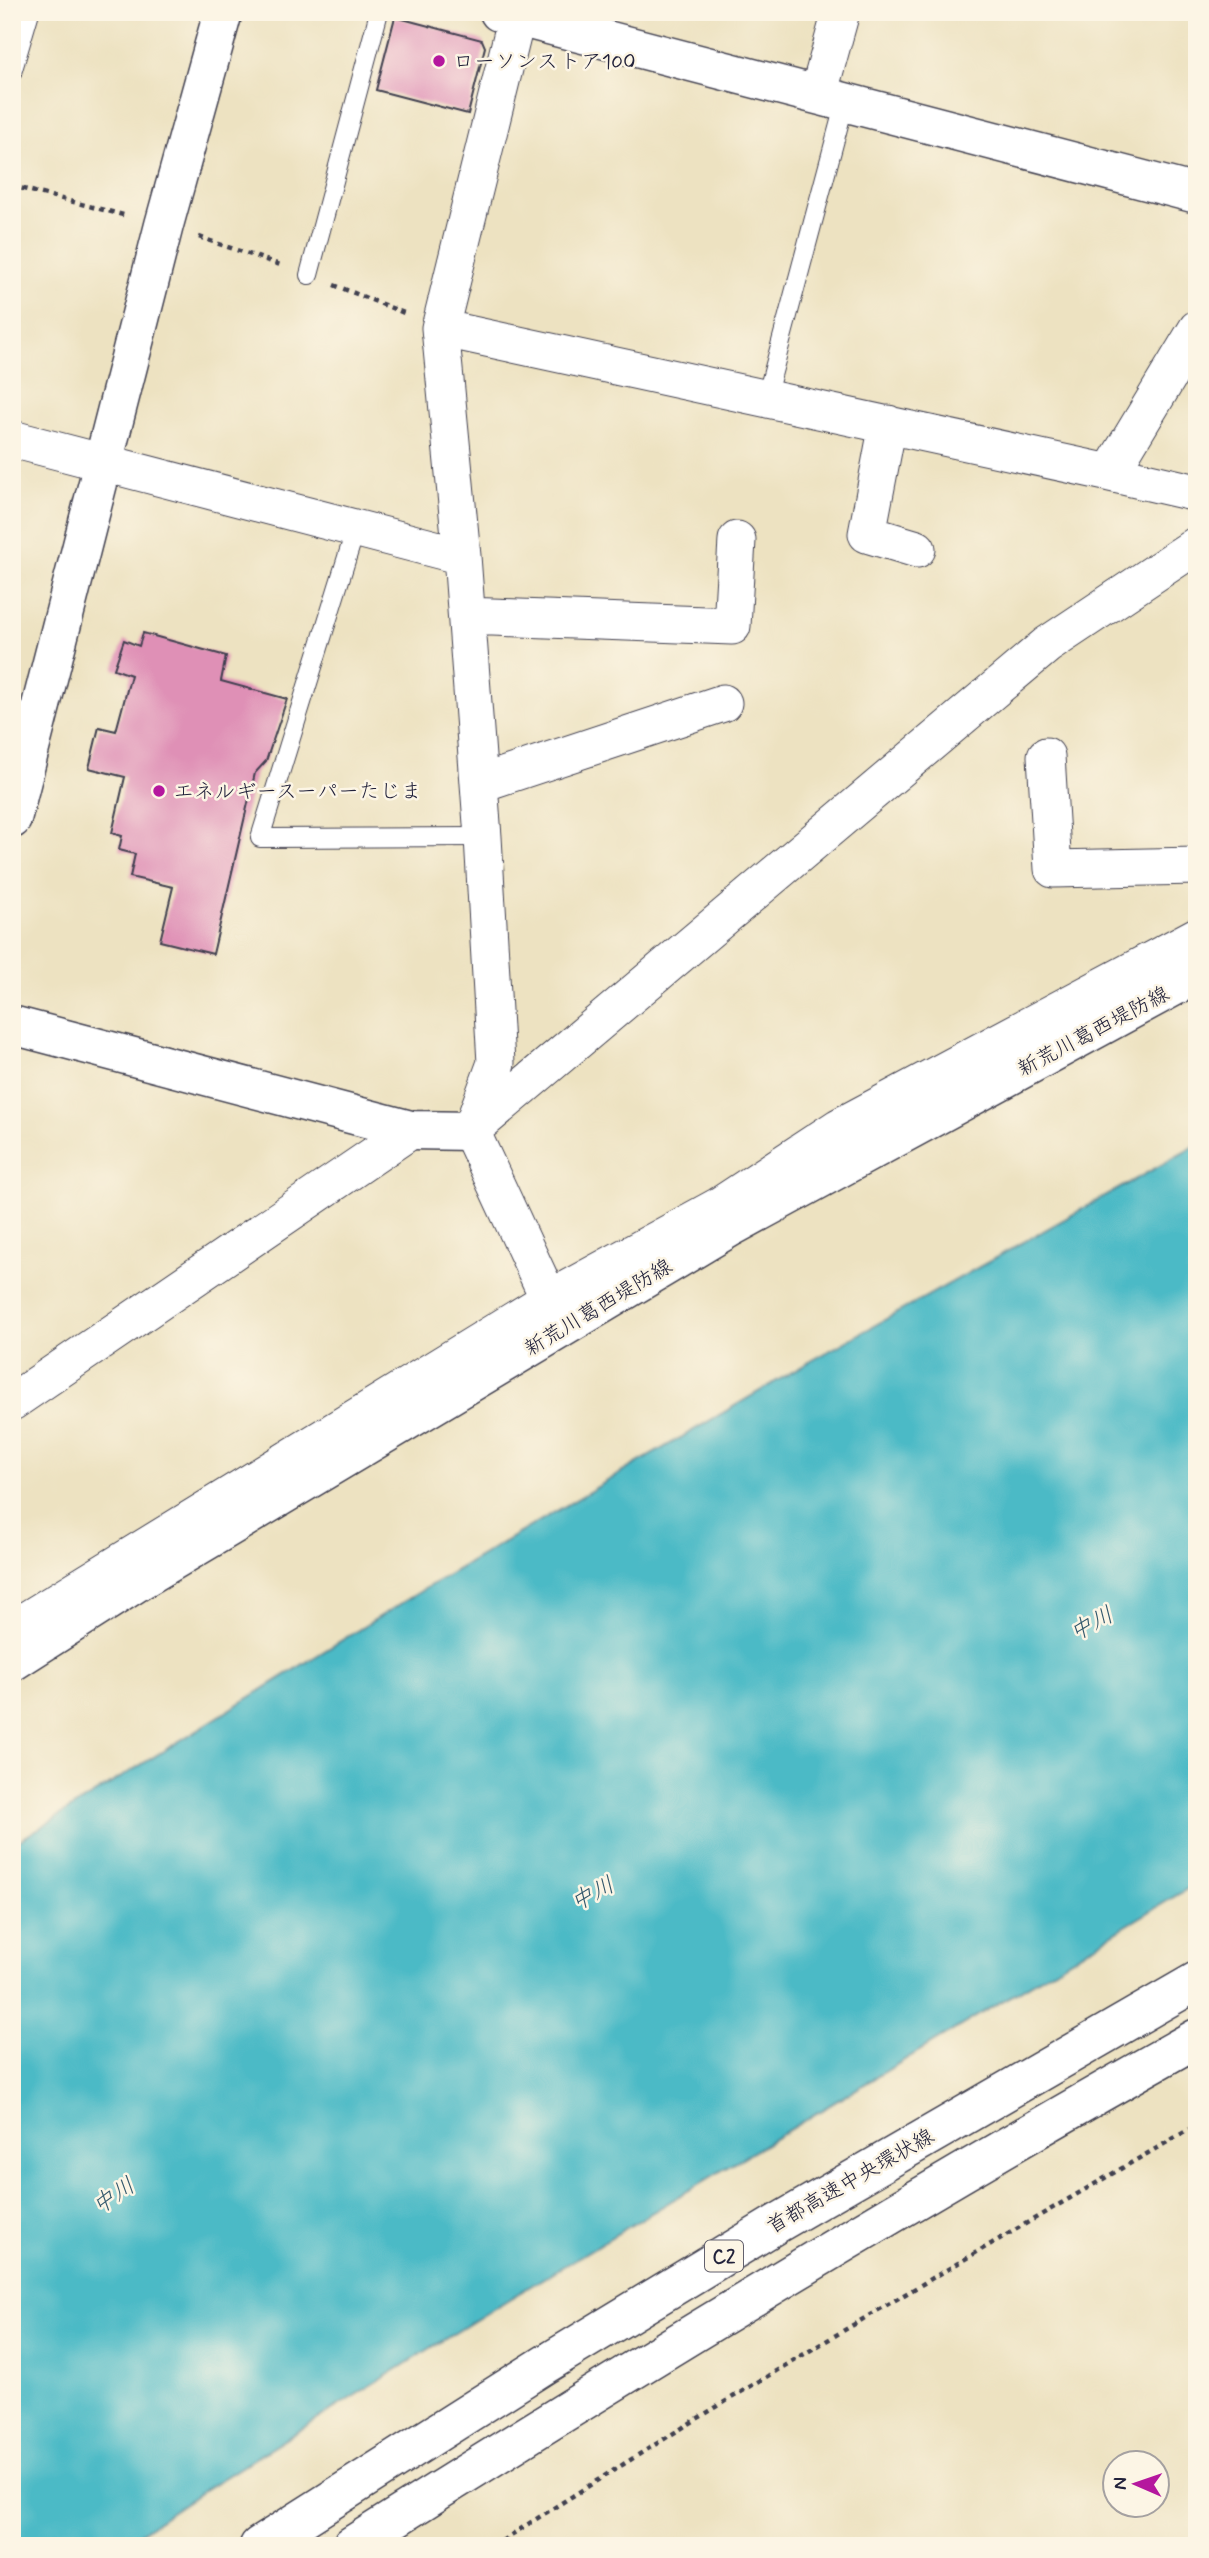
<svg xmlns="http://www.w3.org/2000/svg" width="1209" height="2558" viewBox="0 0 1209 2558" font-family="Mynerve,'Klee One',sans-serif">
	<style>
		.water { fill: #4cbac6; stroke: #376e80; stroke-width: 2 }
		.building { fill: #df90b6 }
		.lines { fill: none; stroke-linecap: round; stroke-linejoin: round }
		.lane-casing { stroke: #403f4f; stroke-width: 20 }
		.street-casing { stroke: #403f4f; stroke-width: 39 }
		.secondary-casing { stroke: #403f4f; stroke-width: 41 }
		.highway-casing { stroke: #403f4f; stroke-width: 41 }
		.path { stroke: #403f4f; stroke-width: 4.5; stroke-dasharray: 5 5; stroke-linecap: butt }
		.lane { stroke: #fff; stroke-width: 18 }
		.street { stroke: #fff; stroke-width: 37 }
		.secondary { stroke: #fff; stroke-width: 38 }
		.highway { stroke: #fff; stroke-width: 38 }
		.poi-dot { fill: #b5179e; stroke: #fcf5e5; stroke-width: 2.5 }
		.labels { text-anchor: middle; stroke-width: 5; stroke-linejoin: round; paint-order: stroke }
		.shield { fill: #fcf5e5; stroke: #63616e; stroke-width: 2 }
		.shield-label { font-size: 19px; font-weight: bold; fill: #22223b }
		.poi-label { font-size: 21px; fill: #22223b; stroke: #fcf5e5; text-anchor: start }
		.street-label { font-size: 21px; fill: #22223b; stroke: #fcf5e5 }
		.water-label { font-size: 23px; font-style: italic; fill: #31576c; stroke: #fcf5e5 }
	</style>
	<rect width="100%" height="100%" fill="#fcf5e5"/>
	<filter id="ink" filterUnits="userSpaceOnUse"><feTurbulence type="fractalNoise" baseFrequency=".0143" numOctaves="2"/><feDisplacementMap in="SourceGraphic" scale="14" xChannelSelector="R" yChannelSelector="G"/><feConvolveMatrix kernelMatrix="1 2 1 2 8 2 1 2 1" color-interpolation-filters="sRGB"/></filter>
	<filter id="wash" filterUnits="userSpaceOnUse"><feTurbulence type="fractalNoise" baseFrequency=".00686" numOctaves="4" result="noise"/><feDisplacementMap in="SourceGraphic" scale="28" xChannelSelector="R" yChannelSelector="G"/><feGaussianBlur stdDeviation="1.57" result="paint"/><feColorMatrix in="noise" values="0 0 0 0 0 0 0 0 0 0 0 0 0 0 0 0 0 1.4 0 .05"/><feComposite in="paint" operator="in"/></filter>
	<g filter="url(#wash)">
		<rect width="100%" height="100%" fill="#ede2c1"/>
		<!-- water -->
		<path class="water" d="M1197 1145V1883L509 2299 201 2492 120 2546H12V1845L421 1591 804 1365Z"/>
		<g id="blocks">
			<!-- building -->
			<path class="building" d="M395 17 482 40 485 47 468 114 376 90Z
				M143 633 226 656 221 681 287 699 266 761 255 773 213 954 160 941 173 887 130 877 135 854 119 850 122 836 112 833 125 777 89 768 99 727 116 731 131 675 114 669 124 640 139 646Z"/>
		</g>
	</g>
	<g filter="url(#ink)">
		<use href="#blocks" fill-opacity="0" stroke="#403f4f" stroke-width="2"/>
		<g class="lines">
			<!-- lane casing -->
			<g class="lane-casing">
				<path id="lane" d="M12 73 30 12
					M309 275 379 12
					M766 398 845 102
					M356 528 260 838 483 837"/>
			</g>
			<!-- street casing -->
			<g class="street-casing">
				<path id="street" d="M518 12 440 328 462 556 483 837 496 1063 471 1131 549 1299 719 1206 839 1127 1197 936
					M818 95 841 12
					M440 328 1110 473
					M1197 329 1110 473 1197 493
					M888 424 867 534 917 549
					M12 439 462 556
					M467 616 732 626 737 540
					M1046 756 1053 869 1197 866
					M479 784 723 703
					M474 1128 1047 645 1197 545
					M12 1402 411 1130
					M12 1629 549 1299"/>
			</g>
			<!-- secondary casing -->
			<g class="secondary-casing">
				<path id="secondary" d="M499 12 1197 194
					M12 819 164 225 223 12
					M12 1025 411 1130 471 1131
					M12 1662 139 1581 731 1227 1197 974"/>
			</g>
			<!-- highway casing -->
			<g class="highway-casing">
				<path id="highway" d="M259 2546 544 2365 778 2223 1197 1981
					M351 2546C629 2370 910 2199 1197 2038"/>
			</g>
			<!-- path -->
			<path class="path" d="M12 186 127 216
				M199 237 283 266
				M334 285 404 313
				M494 2546C724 2398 960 2261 1197 2125"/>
			<!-- lane -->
			<use href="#lane" class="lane"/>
			<!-- street -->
			<use href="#street" class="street"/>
			<!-- secondary -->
			<use href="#secondary" class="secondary"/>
			<!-- highway -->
			<use href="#highway" class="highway"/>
		</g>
	</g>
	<!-- markers -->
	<g class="poi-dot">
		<circle cx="439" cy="61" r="7"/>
		<circle cx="159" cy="791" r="7"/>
	</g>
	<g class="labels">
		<!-- shield labels -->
		<rect class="shield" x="705" y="2240.5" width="38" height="31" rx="5"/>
		<g class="shield-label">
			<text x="724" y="2263">C2</text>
		</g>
		<!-- poi labels -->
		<g class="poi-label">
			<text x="453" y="68">ローソンストア100</text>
			<text x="173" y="798">エネルギースーパーたじま</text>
		</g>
		<!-- street labels -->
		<g class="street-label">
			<text transform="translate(1093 1031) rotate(-28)" y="7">新荒川葛西堤防線</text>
			<text transform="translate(598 1307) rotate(-31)" y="7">新荒川葛西堤防線</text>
			<text transform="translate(850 2181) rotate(-30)" y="7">首都高速中央環状線</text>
		</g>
		<!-- water labels -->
		<g class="water-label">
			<text transform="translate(1091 1623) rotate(-28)" y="8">中川</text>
			<text transform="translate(592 1893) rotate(-28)" y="8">中川</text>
			<text transform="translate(113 2195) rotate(-34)" y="8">中川</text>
		</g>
	</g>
	<!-- margin -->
	<rect width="1209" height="2558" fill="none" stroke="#fcf5e5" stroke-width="42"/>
	<!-- north arrow -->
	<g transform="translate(1136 2484) rotate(272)"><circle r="33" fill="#fcf5e5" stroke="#a5a1a1" stroke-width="2"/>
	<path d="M0-5L12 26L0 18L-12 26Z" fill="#b5179e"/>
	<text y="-10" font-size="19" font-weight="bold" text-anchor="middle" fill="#22223b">N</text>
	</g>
</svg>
